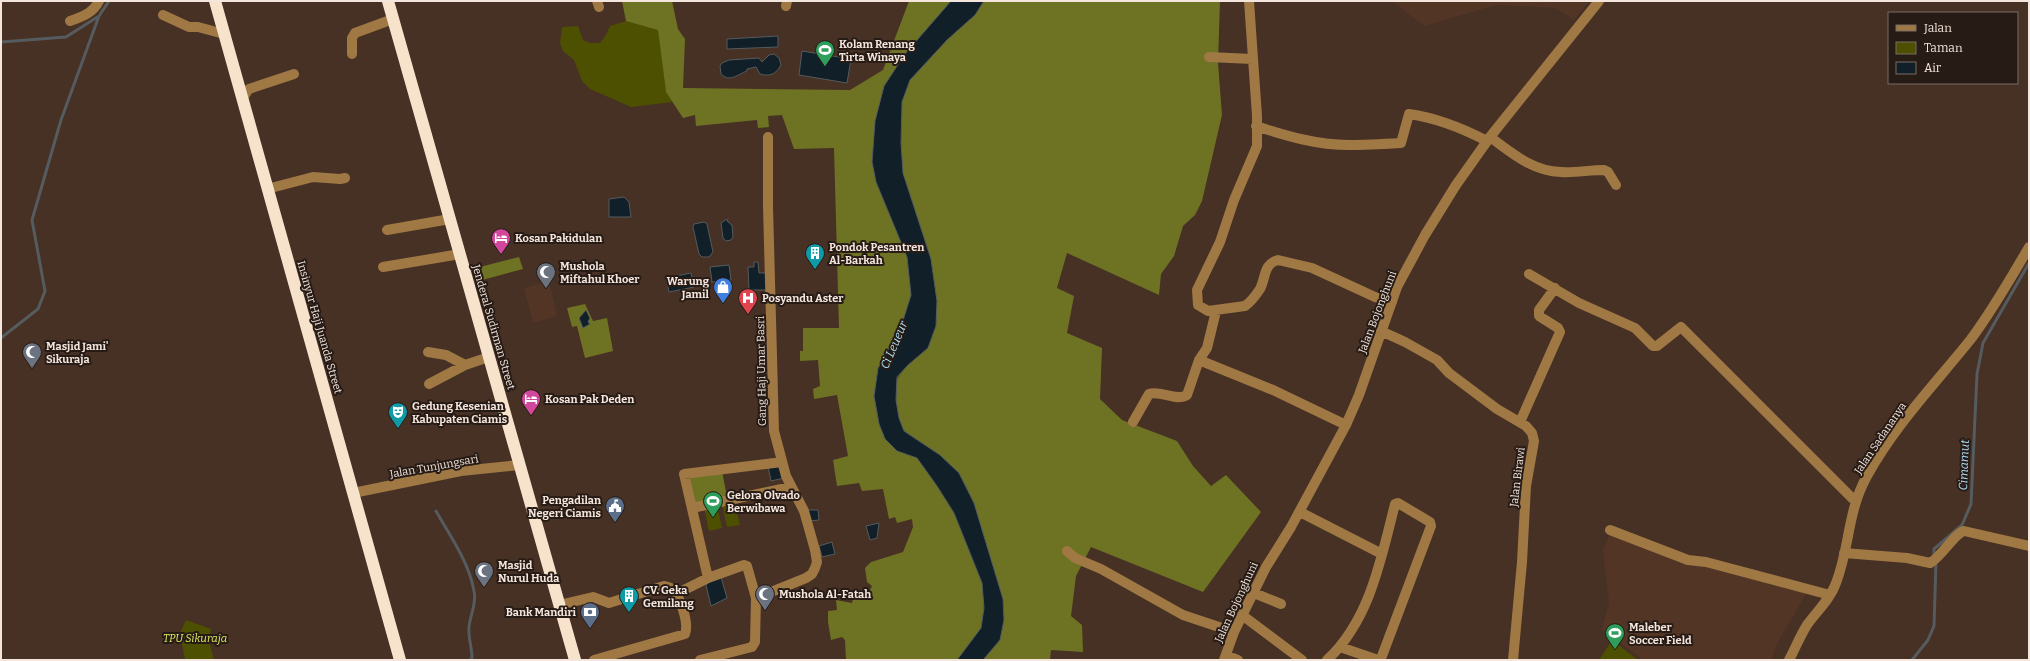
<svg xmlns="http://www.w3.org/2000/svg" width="2030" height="661" viewBox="0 0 2030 661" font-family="Bitter,serif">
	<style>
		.built { fill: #523525 }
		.green { fill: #4d5000 }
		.forest { fill: #6e7323 }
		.water { fill: #112028; stroke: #555b5e }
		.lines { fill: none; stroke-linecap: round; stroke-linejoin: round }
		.stream { stroke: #555b5e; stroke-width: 3 }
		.minor { stroke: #9f7844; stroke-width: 10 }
		.highway { stroke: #f7e3cc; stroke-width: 12 }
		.labels { text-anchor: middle; stroke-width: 4; stroke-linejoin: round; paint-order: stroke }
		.poi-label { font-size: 11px; font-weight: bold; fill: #f4e5dd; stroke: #261b15; text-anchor: start }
		.street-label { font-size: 11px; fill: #f4e5dd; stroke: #261b15 }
		.park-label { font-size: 11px; font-style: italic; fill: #e3eb64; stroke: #261b15 }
		.water-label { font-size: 12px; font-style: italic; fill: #acdff8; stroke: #261b15 }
	</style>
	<rect width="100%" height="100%" fill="#473024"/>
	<!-- built -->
	<path class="built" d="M1392 1H1589L1574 20 1556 8 1497 5 1424 26Z
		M549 281 557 316 533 323 524 288Z
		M1610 533 1808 591 1778 642 1771 660H1643L1602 629 1609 603 1603 551Z"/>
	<!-- green -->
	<path class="green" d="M626 21 658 29 666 92 673 102 631 107 590 89 582 81 574 60 563 51 560 43 562 27 578 26 583 40 590 43H600L606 35 610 26Z
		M734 501 740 525 727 527 722 504Z
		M717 504 722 528 709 531 704 507Z
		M186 620 211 629 209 641 214 660H185L180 633Z
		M1612 640 1638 660H1599Z"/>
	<!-- forest -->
	<path class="forest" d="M622 1H672L678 29 685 39 683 88 850 90 883 70 909 1H951L905 54 884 86 876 182 907 257 911 295 900 330 878 368 897 451 917 458 937 486 954 513 982 583 984 608 981 628 957 660H846L845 640 842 637 831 640 828 622V611L837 610 836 600 852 603 854 593 869 592 872 586 867 582 865 568 871 562 903 552 913 527 912 519 897 523 895 517 889 519 883 489 862 491 859 483 837 486 833 460 848 456 837 395 814 399 813 389 820 386 818 360 800 361V351H803V328H839L834 148 794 149 782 115 768 116 769 127 758 128 757 120 696 126 695 115 683 118 666 92 658 30 626 21Z
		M984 1H1220L1218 63 1222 115 1202 201 1195 215 1183 226 1174 256 1161 274 1159 295 1067 253 1057 288 1074 296 1067 333 1102 348 1100 399 1122 420 1177 441 1193 466 1211 486 1226 475 1261 512 1203 592 1091 547 1076 576 1071 616 1082 625 1083 652 1051 650 1050 660H983L1000 640 1004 620 1003 599 919 442C914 438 907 435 904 430 897 421 892 386 899 376 906 365 918 357 928 348L912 206 903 173 901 143 902 102 910 80 947 40 975 15Z
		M519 257 523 269 475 282 472 269Z
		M585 304 593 321 607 318 613 351 585 358 577 326 572 327 567 308Z
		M722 471 727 497 695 504 688 476Z"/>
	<!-- water -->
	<path class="water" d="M951 1H984L975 15 947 40 910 80 902 102 901 143 903 173 931 259 937 301 936 326 928 348 908 365 897 377 896 400 899 418 904 431 940 455 959 473 974 503 1003 599 1004 620 1000 640 983 660H957L981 628 984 608 982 583 954 513 937 486 917 458 897 451 885 439 879 424 874 396 878 368 900 330 911 295 907 257 876 182 872 162 875 121 884 86 905 54Z
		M778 36V47L727 49V39Z
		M802 51 851 59 847 83 799 75Z
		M774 54 779 58 781 65C776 74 770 77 760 74L756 67 747 69V71C738 74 730 83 721 74L720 66 722 63 729 60 759 58 762 62 769 55Z
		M624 197 629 202 631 217H609V199Z
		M727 219 728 222 732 225 733 237 731 240 726 241 723 238 721 223Z
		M704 222 707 224 713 252 709 257H702L699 254 693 227 694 224Z
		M754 262H758L759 273H766L767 290H749L748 267H754Z
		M729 265 731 280 712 282 710 267Z
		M691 273 694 287 669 292 666 278Z
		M586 310 590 318 588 322 590 324 583 328 579 318Z
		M780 463 784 478 771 481 768 466Z
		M806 510H818L819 520 809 521Z
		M879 523 877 538 870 540 866 526Z
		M832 542 835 554 822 557 819 546Z
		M721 577 727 598 711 606 706 585 709 581Z"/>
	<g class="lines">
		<!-- stream -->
		<path class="stream" d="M1 42 66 37 99 16 109 1
			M1 338 38 309 45 291 32 220 61 120 99 16
			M436 511C450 536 469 562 474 591 477 604 470 615 469 627 468 638 472 647 472 658L470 660
			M1934 557V549L1962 525 1971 504 1977 374 1983 343 2029 263
			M1912 660 1928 640 1934 626 1936 562"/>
		<!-- minor -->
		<path class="minor" d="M597 1 599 7
			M1249 1 1257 116V146L1234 200 1220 242 1197 290 1198 305 1208 311 1245 306C1251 302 1256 295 1260 289 1266 278 1263 264 1278 260L1312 268 1375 297 1392 302
			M786 6 787 1
			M163 15 189 27H198L224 34
			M70 21C82 17 93 13 99 1
			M352 54V38L355 33 393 19
			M1209 57 1252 59
			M242 99 249 89 294 74
			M1256 126C1286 136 1317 145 1349 145 1366 145 1384 144 1401 143L1409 114C1438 118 1462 128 1487 141
			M1490 137C1512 153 1532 171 1561 172 1575 173 1589 170 1604 170L1608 172 1616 185
			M267 189 313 177 340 179 345 178
			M387 230 450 219
			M383 267 460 254
			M1529 274 1579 303 1635 328 1653 346H1657L1681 327 1855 501
			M1381 331 1405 342 1437 360 1449 373 1497 409 1526 426 1532 433 1534 441 1526 486 1522 562 1513 660
			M428 352 446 355 465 365
			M1199 360 1273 390 1346 425
			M429 384 465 365 489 357
			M1133 422 1149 394C1161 390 1176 402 1187 395L1199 360 1207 348 1216 311
			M1520 422 1560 332 1558 328 1539 316V310L1555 288
			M353 493 461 471 519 465
			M692 508 791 487
			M1300 512 1382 554
			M1610 530 1688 560 1706 562 1830 595
			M1067 551 1075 558 1101 569 1183 615 1234 632
			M1844 553 1907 558 1930 563C1941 557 1955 533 1964 531L2029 546
			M708 578 684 474 782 462
			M1254 593 1281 604
			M676 594 708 578 744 565 747 566 756 598
			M559 605 593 597 609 603 664 586C667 587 670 587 672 589 681 597 689 624 685 634L594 660
			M1242 615 1302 660
			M1340 647 1378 660
			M1226 655 1238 660
			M700 660 752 647 755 642 756 598 806 578 812 574 815 568 817 562 815 550 804 511 786 476 774 431 768 206V137
			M1224 660 1234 632 1266 567 1291 527 1346 425 1359 395 1397 287 1425 235 1456 185 1490 137 1599 1
			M1327 660C1370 620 1381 559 1395 504L1398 503 1430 522 1431 526 1382 656
			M1789 660C1795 649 1800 636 1807 625 1817 611 1830 600 1836 583 1850 547 1847 512 1867 476 1895 425 1935 384 1971 339 1992 311 2011 278 2029 247"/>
		<!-- highway -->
		<path class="highway" d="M215 1 400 660
			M388 1 575 660"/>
	</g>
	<!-- icons -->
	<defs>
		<g id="stadium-pin" transform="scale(1)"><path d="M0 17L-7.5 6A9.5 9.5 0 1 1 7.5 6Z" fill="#2e9e5b" stroke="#261b15"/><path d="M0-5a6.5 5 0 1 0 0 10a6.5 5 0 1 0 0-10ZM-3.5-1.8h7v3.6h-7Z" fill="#fff"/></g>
		<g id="hotel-pin" transform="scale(1)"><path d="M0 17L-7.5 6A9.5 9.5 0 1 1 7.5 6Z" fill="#d1479c" stroke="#261b15"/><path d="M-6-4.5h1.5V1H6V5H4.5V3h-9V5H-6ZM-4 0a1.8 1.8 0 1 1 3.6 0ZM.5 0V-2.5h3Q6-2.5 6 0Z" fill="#fff"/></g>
		<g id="building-pin" transform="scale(1)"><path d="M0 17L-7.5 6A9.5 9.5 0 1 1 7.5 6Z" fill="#0f9aa8" stroke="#261b15"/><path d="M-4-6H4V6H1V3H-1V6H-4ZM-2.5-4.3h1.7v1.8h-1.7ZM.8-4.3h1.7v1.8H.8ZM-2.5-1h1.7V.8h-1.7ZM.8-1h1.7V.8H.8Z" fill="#fff"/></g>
		<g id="mosque-pin" transform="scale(1)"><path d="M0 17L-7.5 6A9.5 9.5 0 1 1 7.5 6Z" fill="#6b7280" stroke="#261b15"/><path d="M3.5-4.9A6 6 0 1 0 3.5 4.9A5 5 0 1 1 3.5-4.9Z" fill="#fff"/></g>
		<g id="shop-pin" transform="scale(1)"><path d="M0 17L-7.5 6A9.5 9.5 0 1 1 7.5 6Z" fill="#3f7fe0" stroke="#261b15"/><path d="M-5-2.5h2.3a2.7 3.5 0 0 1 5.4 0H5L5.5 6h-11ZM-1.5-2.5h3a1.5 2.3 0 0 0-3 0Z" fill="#fff"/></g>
		<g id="hospital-pin" transform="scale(1)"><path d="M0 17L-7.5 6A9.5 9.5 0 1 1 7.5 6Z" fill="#e0444e" stroke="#261b15"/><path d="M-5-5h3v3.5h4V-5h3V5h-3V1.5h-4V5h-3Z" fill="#fff"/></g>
		<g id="theatre-pin" transform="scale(1)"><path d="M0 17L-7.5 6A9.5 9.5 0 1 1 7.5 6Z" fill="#0f9aa8" stroke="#261b15"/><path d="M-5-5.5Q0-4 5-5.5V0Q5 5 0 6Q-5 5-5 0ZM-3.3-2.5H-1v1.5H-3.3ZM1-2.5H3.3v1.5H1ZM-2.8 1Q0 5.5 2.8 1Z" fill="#fff"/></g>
		<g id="civic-pin" transform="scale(1)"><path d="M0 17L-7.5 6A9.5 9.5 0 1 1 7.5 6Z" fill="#5c6f8a" stroke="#261b15"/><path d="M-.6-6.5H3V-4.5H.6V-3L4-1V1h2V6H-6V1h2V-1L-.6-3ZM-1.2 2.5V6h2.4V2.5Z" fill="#fff"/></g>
		<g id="bank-pin" transform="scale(1)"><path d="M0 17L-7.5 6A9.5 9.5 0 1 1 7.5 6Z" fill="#5c6f8a" stroke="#261b15"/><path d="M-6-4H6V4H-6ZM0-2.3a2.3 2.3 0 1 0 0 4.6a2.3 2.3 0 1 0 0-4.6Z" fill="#fff"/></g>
	</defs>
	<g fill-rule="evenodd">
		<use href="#stadium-pin" x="825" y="50"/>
		<use href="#hotel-pin" x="501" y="238"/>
		<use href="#building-pin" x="815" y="253"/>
		<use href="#mosque-pin" x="546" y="272"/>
		<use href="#shop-pin" x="723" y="287"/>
		<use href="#hospital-pin" x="748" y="298"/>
		<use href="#mosque-pin" x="32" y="352"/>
		<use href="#hotel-pin" x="531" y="399"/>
		<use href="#theatre-pin" x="398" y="412"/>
		<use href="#stadium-pin" x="713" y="501"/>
		<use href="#civic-pin" x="615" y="506"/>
		<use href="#mosque-pin" x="484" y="571"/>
		<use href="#mosque-pin" x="765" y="594"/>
		<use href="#building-pin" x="629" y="596"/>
		<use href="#bank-pin" x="590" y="612"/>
		<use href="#stadium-pin" x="1615" y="633"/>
	</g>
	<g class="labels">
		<!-- poi labels -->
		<g class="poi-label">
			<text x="839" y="48">Kolam Renang<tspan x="839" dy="13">Tirta Winaya</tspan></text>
			<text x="515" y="242">Kosan Pakidulan</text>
			<text x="829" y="251">Pondok Pesantren<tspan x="829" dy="13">Al-Barkah</tspan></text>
			<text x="560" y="270">Mushola<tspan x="560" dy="13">Miftahul Khoer</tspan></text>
			<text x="709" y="285" text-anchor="end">Warung<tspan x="709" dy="13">Jamil</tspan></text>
			<text x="762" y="302">Posyandu Aster</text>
			<text x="46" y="350">Masjid Jami'<tspan x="46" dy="13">Sikuraja</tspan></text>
			<text x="545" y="403">Kosan Pak Deden</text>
			<text x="412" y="410">Gedung Kesenian<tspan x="412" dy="13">Kabupaten Ciamis</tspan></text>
			<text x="727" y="499">Gelora Olvado<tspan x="727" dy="13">Berwibawa</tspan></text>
			<text x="601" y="504" text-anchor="end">Pengadilan<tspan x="601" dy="13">Negeri Ciamis</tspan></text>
			<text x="498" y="569">Masjid<tspan x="498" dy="13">Nurul Huda</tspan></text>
			<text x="643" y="594">CV. Geka<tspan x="643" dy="13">Gemilang</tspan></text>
			<text x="779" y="598">Mushola Al-Fatah</text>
			<text x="576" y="616" text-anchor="end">Bank Mandiri</text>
			<text x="1629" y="631">Maleber<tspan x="1629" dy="13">Soccer Field</tspan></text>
		</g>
		<!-- street labels -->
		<g class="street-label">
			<text transform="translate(1377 312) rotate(-69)" y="4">Jalan Bojonghuni</text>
			<text transform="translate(320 327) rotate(74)" y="4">Insinyur Haji Juanda Street</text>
			<text transform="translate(494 327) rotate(74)" y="4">Jenderal Sudirman Street</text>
			<text transform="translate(761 371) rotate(-91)" y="4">Gang Haji Umar Basri</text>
			<text transform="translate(1880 438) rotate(-56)" y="4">Jalan Sadananya</text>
			<text transform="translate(434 466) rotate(-10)" y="4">Jalan Tunjungsari</text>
			<text transform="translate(1517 477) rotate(-83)" y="4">Jalan Birawi</text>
			<text transform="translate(1236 602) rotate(-65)" y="4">Jalan Bojonghuni</text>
		</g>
		<!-- park labels -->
		<g class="park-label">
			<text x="195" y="642">TPU Sikuraja</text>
		</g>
		<!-- water labels -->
		<g class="water-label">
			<text transform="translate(894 345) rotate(-67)" y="4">Ci Leueur</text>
			<text transform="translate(1964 465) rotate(-88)" y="4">Cimamut</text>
		</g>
	</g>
	<!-- border -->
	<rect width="2030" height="661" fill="none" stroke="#f4e5dd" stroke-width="4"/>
	<!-- legend -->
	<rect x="1888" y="12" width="130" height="72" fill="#261b15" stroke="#786c65"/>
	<rect x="1896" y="25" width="20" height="6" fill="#9f7844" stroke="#786c65"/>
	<text x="1924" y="32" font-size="12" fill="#f4e5dd">Jalan</text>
	<rect x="1896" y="42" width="20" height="12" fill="#4d5000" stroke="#786c65"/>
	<text x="1924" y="52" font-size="12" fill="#f4e5dd">Taman</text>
	<rect x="1896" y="62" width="20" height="12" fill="#112028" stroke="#786c65"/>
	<text x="1924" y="72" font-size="12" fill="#f4e5dd">Air</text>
</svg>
